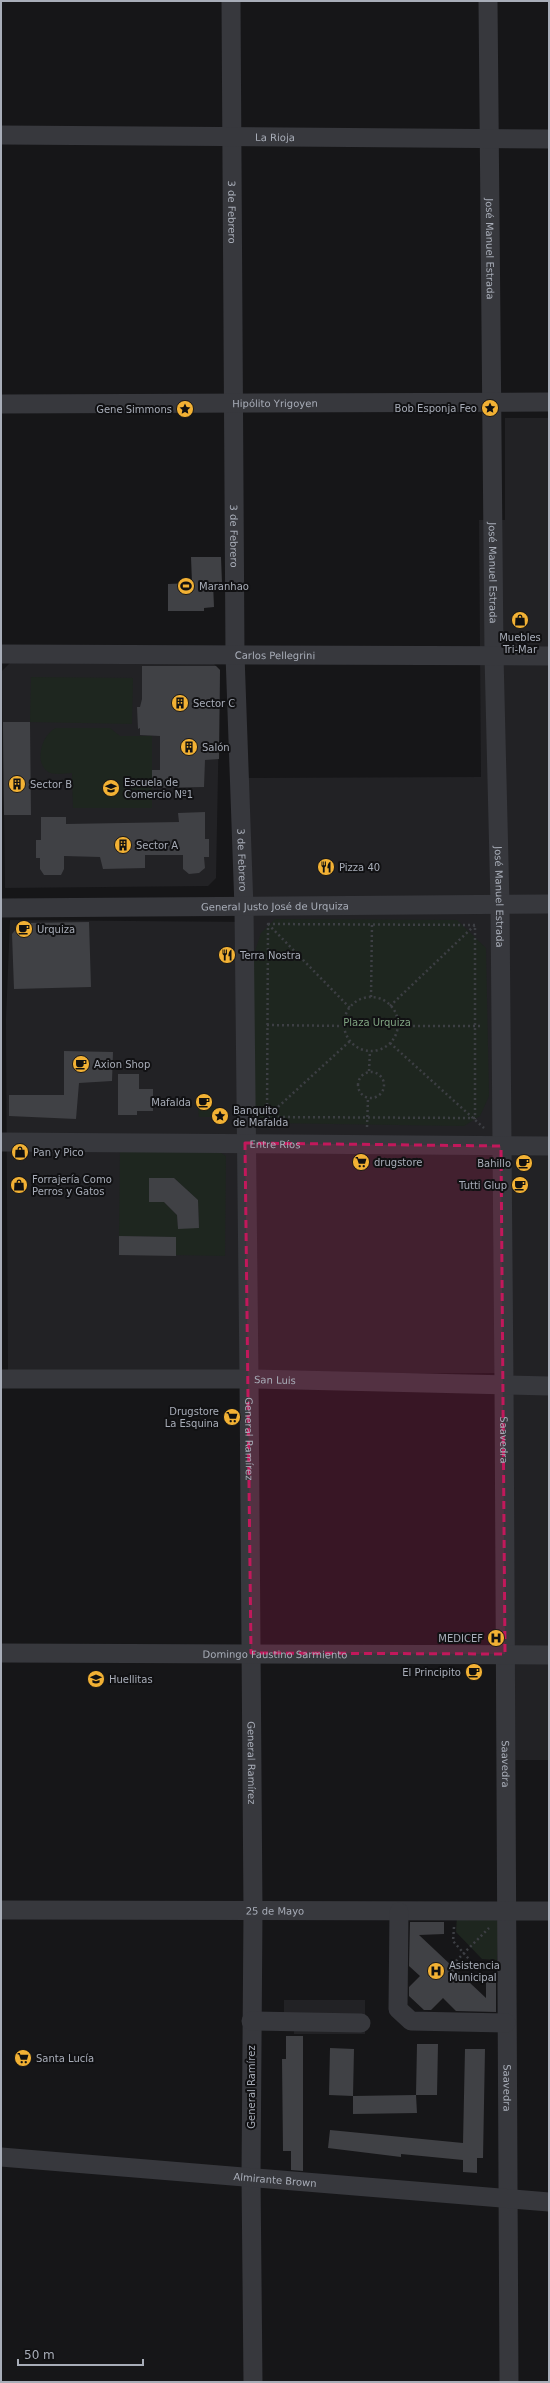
<svg xmlns="http://www.w3.org/2000/svg" width="550" height="2383" viewBox="0 0 550 2383" font-family="'DejaVu Sans',sans-serif">
	<style>
		.built { fill: #222225 }
		.green { fill: #1e261f; fill-rule: evenodd }
		.building { fill: #404145 }
		.lines { fill: none; stroke-linecap: round; stroke-linejoin: round }
		.path { stroke: #3d3f44; stroke-width: 2.5; stroke-dasharray: 2 3; stroke-linecap: butt }
		.minor { stroke: #37383d; stroke-width: 19 }
		.marked { fill: #c2185b; fill-opacity: 0.2; stroke: #c2185b; stroke-width: 3; stroke-dasharray: 8 5; stroke-linejoin: round }
		.labels { text-anchor: middle; stroke-width: 4; stroke-linejoin: round; paint-order: stroke }
		.street-label { font-size: 10px; fill: #a8adb8; stroke: #111113 }
		.poi-label { font-size: 10px; fill: #a8adb8; stroke: #111113; text-anchor: start }
		.park-label { font-size: 10px; fill: #7fa381; stroke: #111113 }
	</style>
	<rect width="100%" height="100%" fill="#161618"/>
	<!-- built -->
	<path class="built" d="M505 418H549V1760H497L495 1373 8 1375 6 1019 10 920 253 922 246 778 481 777 479 520H505Z
		M10 663 214 664 220 670 216 878 208 886 5 888 2 671Z
		M284 2000H365V2034H294V2026H284Z"/>
	<!-- green -->
	<path class="green" d="M31 677 133 678 132 724 30 722Z
		M56 728H110L120 736H152V808H73L72 773C66 773 52 776 47 771 34 761 42 734 56 728Z
		M275 919 457 920 486 948 489 1096 480 1116 464 1126 268 1123 256 1115 252 1099 254 954 261 933Z
		M221 1107 220 1117H199L198 1108Z
		M120 1147 213 1148 226 1156 225 1256 176 1255V1240L171 1237 119 1236ZM149 1178H174L198 1200 199 1227 178 1228 177 1215 164 1202H149Z
		M457 1915 499 1917 497 1960 482 1959 456 1932Z"/>
	<!-- building -->
	<path class="building" d="M191 557H221L222 583H213L214 607 204 608V611H168V584L192 583Z
		M142 666H216L220 670 219 759 205 760 204 787 152 788V770H160V736L140 735V728L138 729 137 707H140L142 699Z
		M3 722H30L31 815H4Z
		M205 812V839H209V857H204L205 868 199 873 189 874 183 869V855H145V868L103 869 100 857 64 856V869L61 875H44L40 869V858H36V840H41V817H66V824L179 822 178 813Z
		M89 922 91 987 14 989 12 934 21 923Z
		M64 1051 113 1052 112 1081 79 1083 76 1119 9 1116V1095H64Z
		M118 1074H139V1089H153V1111H137V1115H118Z
		M149 1178H174L198 1200 199 1228 178 1229 177 1215 164 1202H149Z
		M119 1236 176 1237V1256L119 1255Z
		M410 1922H444V1934L419 1935 486 1998V1976H496V2012L456 2011 443 1998 431 2010H424L409 1996V1987L420 1976 409 1966Z
		M286 2036H303V2171L291 2170V2151H283L282 2059H286Z
		M417 2044H438L437 2095H416Z
		M330 2048 354 2049 353 2096 329 2095Z
		M465 2049H485L483 2158H477V2173L463 2172V2160L401 2154V2157L328 2148 330 2130 463 2143Z
		M416 2095 417 2113 353 2114V2096Z"/>
	<g class="lines">
		<!-- path -->
		<path class="path" d="M268 924 475 925V1118L267 1117Z
			M268 924 350 1008
			M371 997 372 924
			M344 1024a27 27 0 1 1 54 0a27 27 0 1 1-54 0Z
			M390 1006 475 925
			M267 1025 344 1026
			M398 1026H483
			M390 1043 484 1128
			M369 1071 370 1051
			M358 1085a13 13 0 1 1 26 0a13 13 0 1 1-26 0Z
			M267 1117 350 1041
			M367 1127 368 1098
			M454 1927 453 1941 475 1966 489 1965
			M456 1961 489 1928"/>
		<!-- minor -->
		<g class="minor">
			<path id="s1" d="M231 1 235 655 244 908 249 1379 253 1912 251 2176 253 2382"/>
			<path id="s2" d="M488 1 494 655 500 904 504 1385 509 2382"/>
			<path id="s3" d="M1 135 549 139"/>
			<path id="s4" d="M1 404 549 402"/>
			<path id="s5" d="M1 654 549 656"/>
			<path id="s6" d="M1 908 549 904"/>
			<path id="s7" d="M1 1142 549 1146"/>
			<path id="s8" d="M1 1379H249L549 1386"/>
			<path id="s9" d="M1 1653 549 1655"/>
			<path id="s10" d="M1 1910 549 1911"/>
			<path d="M399 1912 398 2009 411 2021 506 2023"/>
			<path d="M251 2021 361 2023"/>
			<path id="s11" d="M1 2157 549 2202"/>
		</g>
	</g>
	<!-- marked area -->
	<path class="marked" d="M245 1143 501 1146 505 1654 251 1653Z"/>
	<!-- icons -->
	<defs>
		<g id="sight-disc" transform="scale(0.9)"><circle r="9.5" fill="#f2b134" stroke="#111113"/><path d="M0-6L1.8-2.2L6-1.7L2.9 1.2L3.7 5.4L0 3.3L-3.7 5.4L-2.9 1.2L-6-1.7L-1.8-2.2Z" fill="#111"/></g>
		<g id="stadium-disc" transform="scale(0.9)"><circle r="9.5" fill="#f2b134" stroke="#111113"/><path d="M0-5a6.5 5 0 1 0 0 10a6.5 5 0 1 0 0-10ZM-3.5-1.8h7v3.6h-7Z" fill="#111"/></g>
		<g id="shop-disc" transform="scale(0.9)"><circle r="9.5" fill="#f2b134" stroke="#111113"/><path d="M-5-2.5h2.3a2.7 3.5 0 0 1 5.4 0H5L5.5 6h-11ZM-1.5-2.5h3a1.5 2.3 0 0 0-3 0Z" fill="#111"/></g>
		<g id="building-disc" transform="scale(0.9)"><circle r="9.5" fill="#f2b134" stroke="#111113"/><path d="M-4-6H4V6H1V3H-1V6H-4ZM-2.5-4.3h1.7v1.8h-1.7ZM.8-4.3h1.7v1.8H.8ZM-2.5-1h1.7V.8h-1.7ZM.8-1h1.7V.8H.8Z" fill="#111"/></g>
		<g id="school-disc" transform="scale(0.9)"><circle r="9.5" fill="#f2b134" stroke="#111113"/><path d="M0-5L7-2L0 1L-7-2ZM-4 1L0 2.5L4 1V4Q0 6-4 4Z" fill="#111"/></g>
		<g id="restaurant-disc" transform="scale(0.9)"><circle r="9.5" fill="#f2b134" stroke="#111113"/><path d="M-5-6h1v4h1v-4h1v4h1v-4h1v5L-1.5 .5V6h-2V.5L-5-1ZM5-6V6H3V1.5H1.5Q1.5-4 5-6Z" fill="#111"/></g>
		<g id="cafe-disc" transform="scale(0.9)"><circle r="9.5" fill="#f2b134" stroke="#111113"/><path d="M-5.5-4.5H6V0H3Q3 3.5 0 3.5H-2.5Q-5.5 3.5-5.5 0ZM3-3.2v2h1.7v-2ZM-6 4.5H4V6H-6Z" fill="#111"/></g>
		<g id="supermarket-disc" transform="scale(0.9)"><circle r="9.5" fill="#f2b134" stroke="#111113"/><path d="M-6-5.5h2.5l.6 2H6L4.5 2H-2.5L-4.4-4H-6ZM-1.5 3.2a1.3 1.3 0 1 0 .1 0ZM3 3.2a1.3 1.3 0 1 0 .1 0Z" fill="#111"/></g>
		<g id="hospital-disc" transform="scale(0.9)"><circle r="9.5" fill="#f2b134" stroke="#111113"/><path d="M-5-5h3v3.5h4V-5h3V5h-3V1.5h-4V5h-3Z" fill="#111"/></g>
	</defs>
	<g fill-rule="evenodd">
		<use href="#sight-disc" x="490" y="408"/>
		<use href="#sight-disc" x="185" y="409"/>
		<use href="#stadium-disc" x="186" y="586"/>
		<use href="#shop-disc" x="520" y="620"/>
		<use href="#building-disc" x="180" y="703"/>
		<use href="#building-disc" x="189" y="747"/>
		<use href="#building-disc" x="17" y="784"/>
		<use href="#school-disc" x="111" y="788"/>
		<use href="#building-disc" x="123" y="845"/>
		<use href="#restaurant-disc" x="326" y="867"/>
		<use href="#cafe-disc" x="24" y="929"/>
		<use href="#restaurant-disc" x="227" y="955"/>
		<use href="#cafe-disc" x="81" y="1064"/>
		<use href="#cafe-disc" x="204" y="1102"/>
		<use href="#sight-disc" x="220" y="1116"/>
		<use href="#shop-disc" x="20" y="1152"/>
		<use href="#supermarket-disc" x="361" y="1162"/>
		<use href="#cafe-disc" x="524" y="1163"/>
		<use href="#shop-disc" x="19" y="1185"/>
		<use href="#cafe-disc" x="520" y="1185"/>
		<use href="#supermarket-disc" x="232" y="1417"/>
		<use href="#hospital-disc" x="496" y="1638"/>
		<use href="#cafe-disc" x="474" y="1672"/>
		<use href="#school-disc" x="96" y="1679"/>
		<use href="#hospital-disc" x="436" y="1971"/>
		<use href="#supermarket-disc" x="23" y="2058"/>
	</g>
	<g class="labels">
		<!-- street labels -->
		<g class="street-label">
			<text dy="4" stroke="none"><textPath href="#s3" startOffset="274">La Rioja</textPath></text>
			<text dy="4" stroke="none"><textPath href="#s1" startOffset="211">3 de Febrero</textPath></text>
			<text dy="4" stroke="none"><textPath href="#s2" startOffset="248">José Manuel Estrada</textPath></text>
			<text dy="4" stroke="none"><textPath href="#s4" startOffset="274">Hipólito Yrigoyen</textPath></text>
			<text dy="4" stroke="none"><textPath href="#s1" startOffset="535">3 de Febrero</textPath></text>
			<text dy="4" stroke="none"><textPath href="#s2" startOffset="572">José Manuel Estrada</textPath></text>
			<text dy="4" stroke="none"><textPath href="#s5" startOffset="274">Carlos Pellegrini</textPath></text>
			<text dy="4" stroke="none"><textPath href="#s1" startOffset="859">3 de Febrero</textPath></text>
			<text dy="4" stroke="none"><textPath href="#s2" startOffset="896">José Manuel Estrada</textPath></text>
			<text dy="4" stroke="none"><textPath href="#s6" startOffset="274">General Justo José de Urquiza</textPath></text>
			<text dy="4" stroke="none"><textPath href="#s7" startOffset="274">Entre Ríos</textPath></text>
			<text dy="4" stroke="none"><textPath href="#s8" startOffset="274">San Luis</textPath></text>
			<text dy="4" stroke="none"><textPath href="#s1" startOffset="1438">General Ramírez</textPath></text>
			<text dy="4" stroke="none"><textPath href="#s2" startOffset="1439">Saavedra</textPath></text>
			<text dy="4" stroke="none"><textPath href="#s9" startOffset="274">Domingo Faustino Sarmiento</textPath></text>
			<text dy="4" stroke="none"><textPath href="#s1" startOffset="1762">General Ramírez</textPath></text>
			<text dy="4" stroke="none"><textPath href="#s2" startOffset="1763">Saavedra</textPath></text>
			<text dy="4" stroke="none"><textPath href="#s10" startOffset="274">25 de Mayo</textPath></text>
			<text transform="translate(251 2087) rotate(-90)" y="4">General Ramírez</text>
			<text dy="4" stroke="none"><textPath href="#s2" startOffset="2087">Saavedra</textPath></text>
			<text dy="4" stroke="none"><textPath href="#s11" startOffset="275">Almirante Brown</textPath></text>
		</g>
		<!-- poi labels -->
		<g class="poi-label">
			<text x="477" y="412" text-anchor="end">Bob Esponja Feo</text>
			<text x="172" y="413" text-anchor="end">Gene Simmons</text>
			<text x="199" y="590">Maranhao</text>
			<text x="520" y="641" text-anchor="middle">Muebles<tspan x="520" dy="12">Tri-Mar</tspan></text>
			<text x="193" y="707">Sector C</text>
			<text x="202" y="751">Salón</text>
			<text x="124" y="786">Escuela de<tspan x="124" dy="12">Comercio Nº1</tspan></text>
			<text x="30" y="788">Sector B</text>
			<text x="136" y="849">Sector A</text>
			<text x="339" y="871">Pizza 40</text>
			<text x="37" y="933">Urquiza</text>
			<text x="240" y="959">Terra Nostra</text>
			<text x="94" y="1068">Axion Shop</text>
			<text x="191" y="1106" text-anchor="end">Mafalda</text>
			<text x="233" y="1114">Banquito<tspan x="233" dy="12">de Mafalda</tspan></text>
			<text x="33" y="1156">Pan y Pico</text>
			<text x="374" y="1166">drugstore</text>
			<text x="511" y="1167" text-anchor="end">Bahillo</text>
			<text x="32" y="1183">Forrajería Como<tspan x="32" dy="12">Perros y Gatos</tspan></text>
			<text x="507" y="1189" text-anchor="end">Tutti Glup</text>
			<text x="219" y="1415" text-anchor="end">Drugstore<tspan x="219" dy="12">La Esquina</tspan></text>
			<text x="483" y="1642" text-anchor="end">MEDICEF</text>
			<text x="461" y="1676" text-anchor="end">El Principito</text>
			<text x="109" y="1683">Huellitas</text>
			<text x="449" y="1969">Asistencia<tspan x="449" dy="12">Municipal</tspan></text>
			<text x="36" y="2062">Santa Lucía</text>
		</g>
		<!-- park labels -->
		<g class="park-label">
			<text x="377" y="1026">Plaza Urquiza</text>
		</g>
	</g>
	<!-- border -->
	<rect width="550" height="2383" fill="none" stroke="#a8adb8" stroke-width="4"/>
	<!-- scale -->
	<path d="M18 2359v6h125v-6" fill="none" stroke="#a8adb8" stroke-width="2"/>
	<text x="24" y="2359" font-size="12" fill="#a8adb8" stroke="#111113" stroke-width="3" paint-order="stroke">50 m</text>
</svg>
